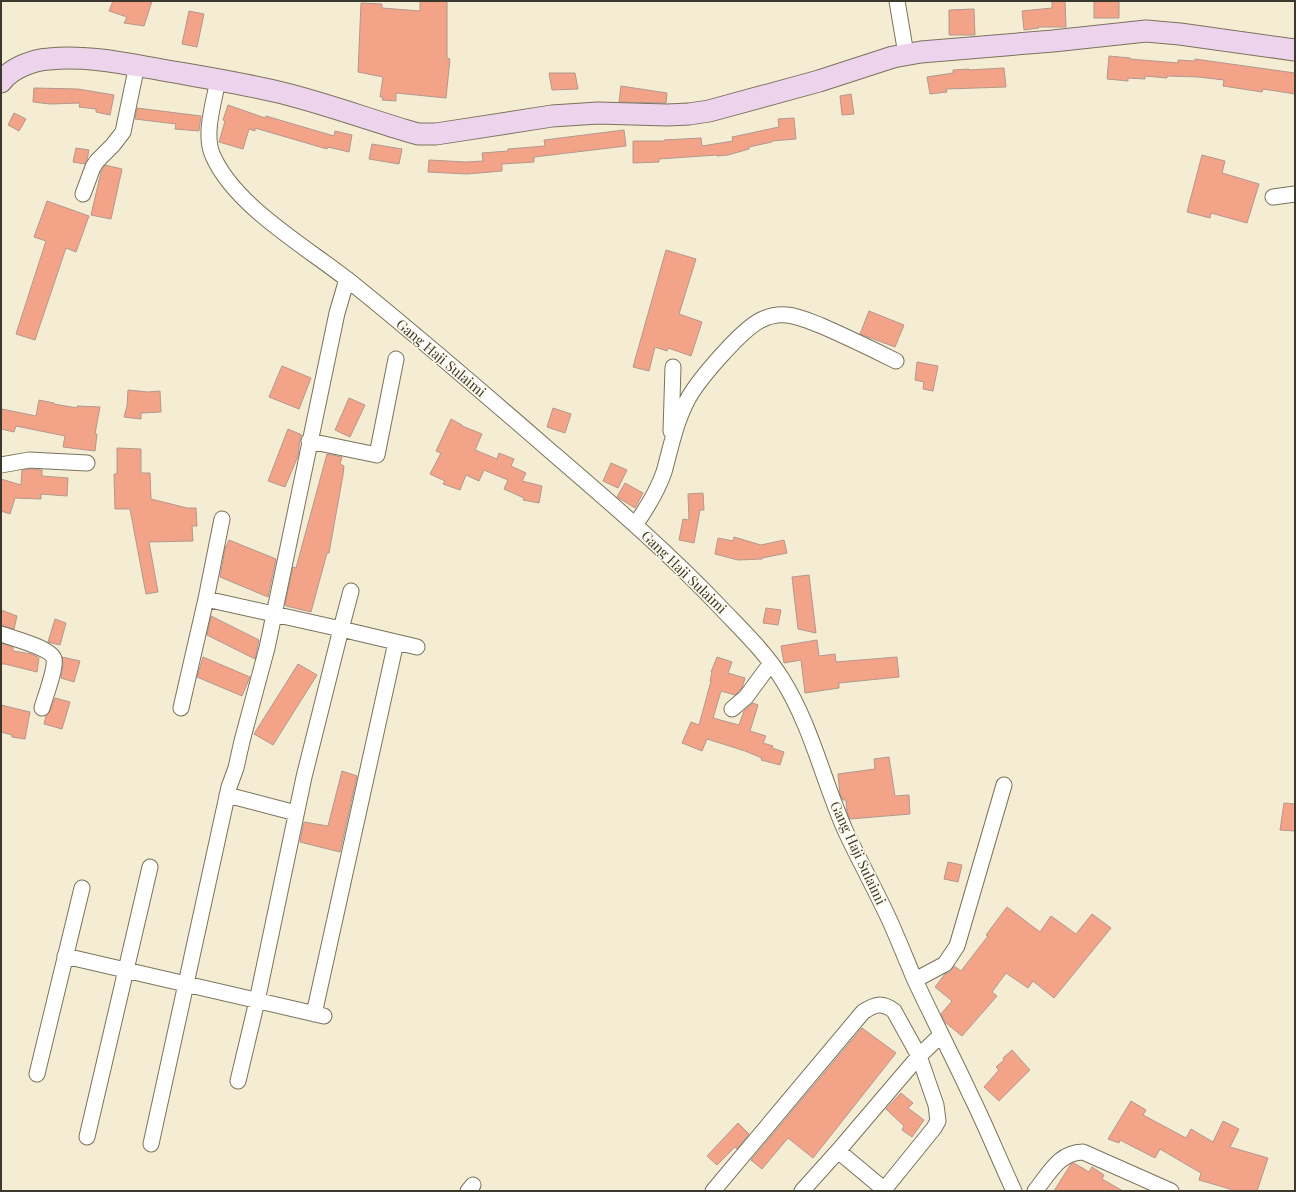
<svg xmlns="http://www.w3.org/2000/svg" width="1296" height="1192" viewBox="0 0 1296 1192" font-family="'Playfair Display',serif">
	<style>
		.building { fill: #f3a388; stroke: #b3988f }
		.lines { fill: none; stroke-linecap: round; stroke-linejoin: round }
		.street-casing { stroke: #7a735c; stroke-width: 17 }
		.secondary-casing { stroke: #7a735c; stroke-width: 23 }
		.street { stroke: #fff; stroke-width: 15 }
		.secondary { stroke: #eed3ed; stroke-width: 21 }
		.labels { text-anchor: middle; stroke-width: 3; stroke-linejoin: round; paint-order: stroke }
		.street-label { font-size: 14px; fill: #3b382e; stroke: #fefaeb }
	</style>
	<rect width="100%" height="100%" fill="#f4edd3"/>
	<!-- building -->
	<path class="building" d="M113 1H152L144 26 124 23 127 17 109 11Z
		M420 1H447V58L450 59 446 98 396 93V101L382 100 383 97H380L383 77 358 72 361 3 382 4V8L420 11Z
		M1052 1H1065L1066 27H1038L1039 28 1024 30 1022 11 1052 8Z
		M1094 1H1119V18H1094Z
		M974 9 975 35H949V10Z
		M189 11 204 14 197 47 182 44Z
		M1109 56 1130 58V59L1178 63V60L1195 61V59L1295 73V94L1263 89 1262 92 1223 86 1224 80 1198 77 1167 76V78L1145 76V79L1128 78V81L1107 79Z
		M1004 68 1006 87 946 89 947 92 930 94 927 77 953 73V70L969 69V70Z
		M549 73H575L578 89 552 90Z
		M621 86 667 93 666 103 619 102Z
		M34 88 78 89 114 95 110 115 96 112V109L79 107 80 103 50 104 33 102Z
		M851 94 854 114 842 115 840 96Z
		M228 105 265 118 266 116 334 136 335 131 352 135 349 152 328 147 327 149 255 128V131L249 129 243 149 219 142 225 121 223 120Z
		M137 108 201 116 199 131 175 129 176 124 135 119Z
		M14 113 26 119 19 131 8 125Z
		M794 118 796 139 772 141V142L749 147V149L728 155 717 156V155L659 159V162L633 163V141H664V140L701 138 702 146 733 141 732 137 779 127 778 119Z
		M624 130 626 146 534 157V162L502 164V171L467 174 428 172 429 160 466 162 483 161 482 153 508 151V149L545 146 544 140Z
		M372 144 402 149 399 164 369 159Z
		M76 148 89 150 87 160 85 164 73 162Z
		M1202 155 1225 161 1222 173 1259 184 1247 223 1211 213 1210 218 1187 212Z
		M105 165 122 169 111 219 91 215 101 172Z
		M47 201 89 216 76 252 66 248 35 340 16 334 46 241 34 237Z
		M666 250 696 259 679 314 702 322 691 356 668 348 667 351 655 347 649 371 633 367Z
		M869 311 904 325 895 347 860 334Z
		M917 362 938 366 933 391 923 389 924 382 915 380Z
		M282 366 311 378 299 409 269 397Z
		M128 390 148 392 160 391 161 412 141 413V419L124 417 127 406Z
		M349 398 365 405 350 437 335 430Z
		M39 400 54 403V404L77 408V406L100 407 95 434H97L95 451 63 447 65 436 16 426 14 432 1 429 2 409 36 416Z
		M553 408 571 414 565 433 547 427Z
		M451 419 462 425V426L482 434 475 450 497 459 499 453 514 459 511 466 526 473 522 481 542 486 539 503 523 500 524 498 504 489 508 480 484 470 479 481 466 475 460 490 443 484 445 481 430 474 441 453 436 451Z
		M288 429 302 435 300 439 298 456 285 487 268 481Z
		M117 448 141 449V473H150L151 499 187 508H196L197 526H192L193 541 149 542 158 592 146 594 130 509H115L114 474H117Z
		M327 454 342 457 340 464 344 466 343 475 329 553H327L311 612 286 606 285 604 293 567 296 568Z
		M611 463 627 470 618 488 603 481Z
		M30 469 42 470V476L68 478 67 496 41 494V499L15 498 10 514 1 511V479L21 485 22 470Z
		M625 483 643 493 635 508 617 497Z
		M703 493 704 510H700L694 543 679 540 683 519 689 520 688 494Z
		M734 537 761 545 784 540 787 553 762 558V559L738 560 715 554 718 538 733 541Z
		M229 540 276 559 268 597 220 577 225 549Z
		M809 575 816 633 798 629 792 577Z
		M766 608 781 610 778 625 763 623Z
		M1 610 17 616 14 629 1 625Z
		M211 616 259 640 255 659 207 635Z
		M55 619 66 623 60 645 48 642Z
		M817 640 819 656 835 654 836 662 897 657 899 677 839 683V688L805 693 801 660 784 663 781 646Z
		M1 643 13 647V651L32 654 39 658 37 672 5 664H1Z
		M62 657 80 661 74 682 61 678 63 665Z
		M203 657 250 677 242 696 197 677Z
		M717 657 732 662 728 673 745 678 742 688 735 695 721 691 713 718 739 725 744 711 753 703 758 705 750 731 766 736 763 743 773 746 772 748 784 752 780 765 761 760 762 758 745 751 707 739 702 751 682 743 691 722 699 725 711 681H710L712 672H711Z
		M298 664 317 675 273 745 254 734Z
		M55 698 70 702 62 729 44 724 46 716 50 711Z
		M1 705 30 712 25 739 12 737V735L1 732Z
		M889 757 895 796 909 795 910 814 850 819 847 812 846 800H843L840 794 838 774 875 769 874 759Z
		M342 771 357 776 340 852 300 842 304 822 328 826Z
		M1284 803 1295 804V831L1280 830Z
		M948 862 962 865 958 882 944 879Z
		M1007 907 1040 932 1051 916 1076 934 1092 914 1111 928 1054 998 1033 981 1028 988 1006 973 992 992 997 996 962 1036 946 1023 941 1014 952 1001 935 987 945 974 950 972 954 966 961 971 988 936 986 935Z
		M862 1028 896 1053 813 1158 788 1138 762 1169 751 1160Z
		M1012 1050 1030 1070 999 1101 984 1087 999 1070 996 1067 1004 1060 1003 1058Z
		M901 1093 913 1103 908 1108 924 1120 912 1137 902 1130 904 1126 886 1109Z
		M1131 1101 1146 1110 1143 1115 1186 1138 1191 1129 1213 1142 1223 1121 1239 1129 1230 1147 1268 1158 1257 1191H1230V1189L1199 1180 1201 1173 1160 1149 1155 1158 1120 1140 1119 1143 1108 1139Z
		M738 1123 749 1134 737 1149 735 1147 717 1165 707 1156Z
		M1074 1163 1089 1172 1092 1167 1104 1175 1102 1179 1123 1191H1054L1071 1164Z"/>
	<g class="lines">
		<!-- street casing -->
		<g class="street-casing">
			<path id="street" d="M897 1 906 54
				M218 80C214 102 203 135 213 156 235 206 306 247 348 280 418 336 487 396 555 455 612 504 670 554 722 609 743 631 766 653 782 679 811 725 823 780 845 830 859 860 875 889 889 919 898 939 906 959 914 978 932 1017 952 1055 970 1094 986 1126 999 1159 1014 1191
				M83 194 93 167 97 161 113 145 123 132 137 65
				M1273 197 1295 194
				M671 431 673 367
				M309 441 377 455 396 359
				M1 465 29 460 87 463
				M222 519 206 599 341 629 351 591
				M635 525C647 508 657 492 664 472 671 447 676 420 689 397 700 378 742 329 761 320 769 316 779 314 787 315 799 316 811 322 822 326 847 337 872 349 896 361
				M1 634C12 638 51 648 54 659 56 669 45 697 42 708
				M181 708 206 599
				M732 709 746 697 771 663
				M227 795 296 813
				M65 956 324 1016
				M915 980 945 964 957 946 1004 785
				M314 1014 396 642
				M37 1074 82 888
				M238 1081 257 1001 304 777 341 629 417 647
				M87 1137 150 867
				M151 1144 229 787 236 768 242 741 267 648 337 313 347 279
				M838 1151 886 1191
				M468 1191 473 1185
				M713 1191 863 1012C875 1004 882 1002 894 1011L919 1056 936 1105 938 1121 934 1128 883 1191
				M802 1191 838 1151 919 1056 941 1035
				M1035 1191C1049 1174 1059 1152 1083 1152L1171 1191"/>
		</g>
		<!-- secondary casing -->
		<g class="secondary-casing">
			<path id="secondary" d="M1 82C11 68 33 60 49 59 85 55 122 63 157 69 196 76 235 82 274 91 318 101 361 117 404 130L418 134H436L552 116 598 113 667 115 689 114 709 111 819 81 893 57 921 52 1053 41 1146 31 1180 34 1295 50"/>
		</g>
		<!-- street -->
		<use href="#street" class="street"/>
		<!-- secondary -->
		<use href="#secondary" class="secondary"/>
	</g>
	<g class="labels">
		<!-- street labels -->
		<g class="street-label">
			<text transform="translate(441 358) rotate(40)" y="5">Gang Haji Sulaimi</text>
			<text transform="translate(684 572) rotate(44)" y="5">Gang Haji Sulaimi</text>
			<text transform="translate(858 853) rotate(65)" y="5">Gang Haji Sulaimi</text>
		</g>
	</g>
	<!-- border -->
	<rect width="1296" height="1192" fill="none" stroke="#3b382e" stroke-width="4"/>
</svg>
